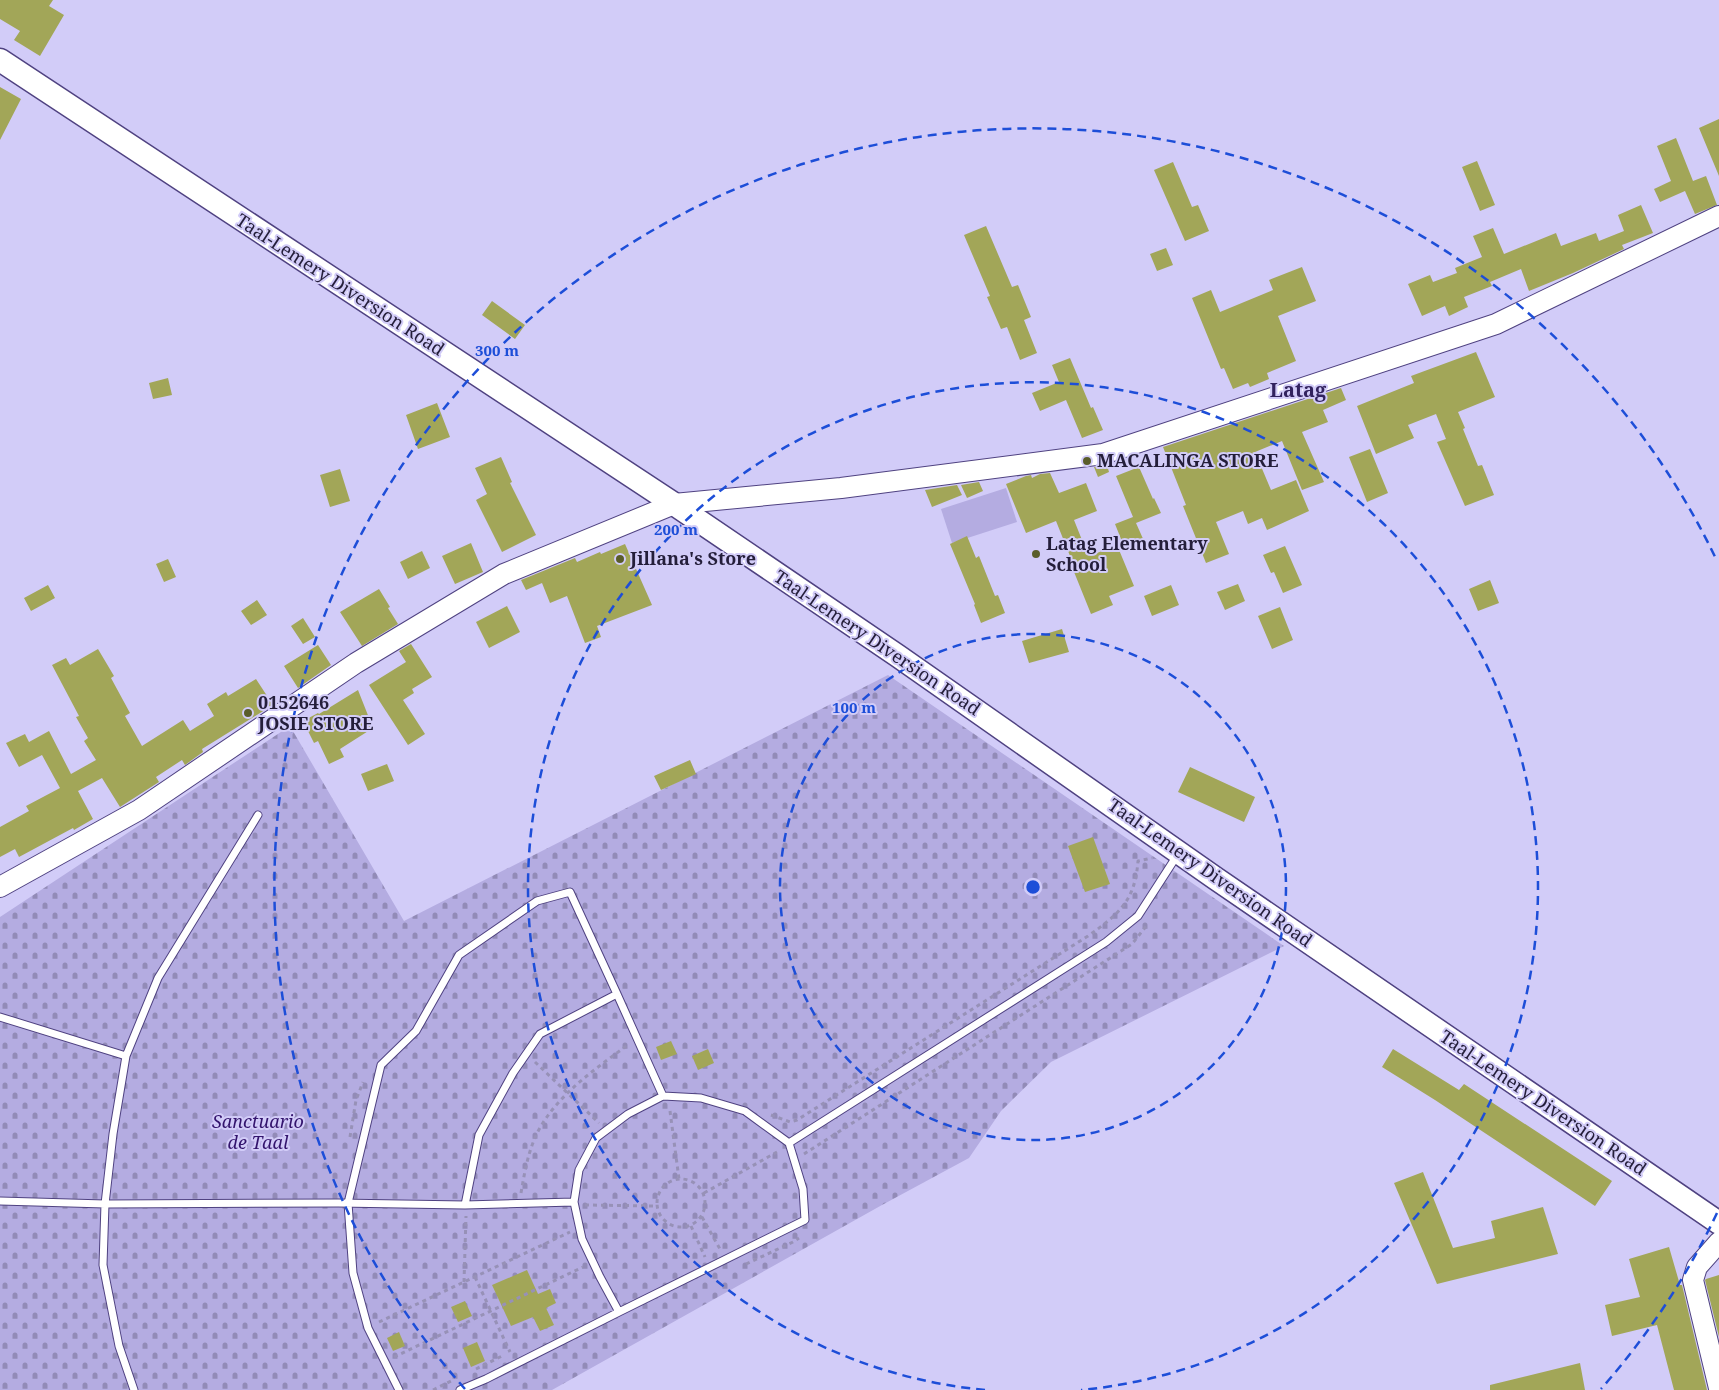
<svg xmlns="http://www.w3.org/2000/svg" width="1719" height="1390" viewBox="0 0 1719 1390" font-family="'Noto Serif',serif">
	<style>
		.cemetery { fill: url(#cemetery-stones) }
		.garden { fill: #b4ace1 }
		.building { fill: #a2a658 }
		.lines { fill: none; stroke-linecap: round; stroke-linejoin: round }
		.lane-casing { stroke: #4f4281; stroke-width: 9 }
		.secondary-casing { stroke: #4f4281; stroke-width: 22 }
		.primary-casing { stroke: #4f4281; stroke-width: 25 }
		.path { stroke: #9791b7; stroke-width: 3; stroke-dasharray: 4 4; stroke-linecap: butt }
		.lane { stroke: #fff; stroke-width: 7 }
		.secondary { stroke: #fff; stroke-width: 20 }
		.primary { stroke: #fff; stroke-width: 22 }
		.ring { fill: none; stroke: #1d4ed8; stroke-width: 2.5; stroke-dasharray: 9 6 }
		.poi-dot { fill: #5a5d2a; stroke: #d2ccf8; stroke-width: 2 }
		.labels { text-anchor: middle; stroke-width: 4; stroke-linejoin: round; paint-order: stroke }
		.street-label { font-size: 18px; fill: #241e3a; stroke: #d2ccf8 }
		.poi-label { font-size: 18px; font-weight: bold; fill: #241e3a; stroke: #d2ccf8; text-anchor: start }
		.park-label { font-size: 18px; font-style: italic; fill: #33146d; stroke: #d2ccf8 }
		.quarter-label { font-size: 20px; font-weight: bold; fill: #32235e; stroke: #d2ccf8 }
		.centre { fill: #1d4ed8; stroke: #d2ccf8; stroke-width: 2.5 }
		.ring-label { font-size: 15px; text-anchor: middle; font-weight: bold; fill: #1d4ed8; stroke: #d2ccf8; stroke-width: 4; stroke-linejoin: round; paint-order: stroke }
	</style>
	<defs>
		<pattern id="cemetery-stones" width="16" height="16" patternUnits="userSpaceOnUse" patternTransform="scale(1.25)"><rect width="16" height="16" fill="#b4ace1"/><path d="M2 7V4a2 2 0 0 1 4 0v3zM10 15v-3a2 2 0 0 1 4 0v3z" fill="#928bb7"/></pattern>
	</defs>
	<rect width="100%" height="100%" fill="#d2ccf8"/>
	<!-- cemetery -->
	<path class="cemetery" d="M888 675 1284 946 1051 1062 1001 1111 969 1158 882 1205 552 1390H0V917L290 726 404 921Z"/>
	<!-- garden -->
	<path class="garden" d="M1006 488 1017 522 952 543 941 509Z"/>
	<!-- building -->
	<path class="building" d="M0 0H53L49 6 64 15 40 56 14 40 20 31 0 19Z
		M0 87 21 99 0 140Z
		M1719 119V176L1699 128Z
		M1676 138 1693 181 1706 176 1717 205 1695 214 1685 191 1660 202 1654 189 1671 181 1657 146Z
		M1477 161 1495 205 1480 211 1462 167Z
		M1173 162 1192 207 1198 205 1209 231 1185 241 1154 170Z
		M1641 205 1653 233 1622 245 1624 249 1573 273 1529 291 1521 269 1490 282 1492 286 1464 297 1468 307 1449 316 1445 306 1422 316 1408 284 1430 275 1433 282 1457 273 1455 268 1482 257 1473 236 1493 228 1504 254 1556 233 1561 246 1596 233 1599 241 1624 231 1618 215Z
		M986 226 1012 287 1018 285 1031 317 1024 320 1037 353 1020 360 1007 327 1001 329 987 297 990 296 964 235Z
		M1166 248 1173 265 1157 271 1150 254Z
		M1302 267 1316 301 1278 316 1296 361 1267 373 1269 379 1250 387 1248 383 1233 389 1224 368 1221 369 1192 298 1211 290 1220 312 1273 290 1269 280Z
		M492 301 525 325 515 339 482 315Z
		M1476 352 1495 397 1458 412 1465 428 1463 429 1478 466 1482 465 1494 495 1465 506 1437 442 1446 439 1436 414 1408 425 1414 438 1376 454 1357 406 1414 383 1411 376Z
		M1070 358 1091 408 1093 407 1103 430 1082 438 1066 400 1040 411 1032 393 1059 382 1052 365Z
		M168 378 172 395 153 399 149 383Z
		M1341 388 1346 400 1323 410 1328 422 1302 432 1324 482 1302 490 1282 441 1255 452 1271 490 1296 480 1309 511 1267 530 1262 518 1248 524 1243 511 1216 522 1229 554 1206 563 1183 506 1186 505 1163 447Z
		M437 403 450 437 418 449 406 415Z
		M1370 449 1388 493 1367 502 1349 457Z
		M501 457 512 482 510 483 536 535 502 552 476 500 487 494 475 468Z
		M1107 465 1109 472 1098 477 1094 467Z
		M1139 467 1153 499 1154 498 1161 513 1136 523 1144 541 1125 549 1115 524 1133 517 1116 476Z
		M340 469 350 501 330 507 320 475Z
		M1050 473 1059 493 1086 483 1097 511 1074 520 1088 555 1091 553 1092 555 1117 545 1134 586 1109 596 1113 605 1091 614 1070 562 1072 561 1056 521 1026 533 1006 484 1026 476 1031 475 1032 478 1040 474Z
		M979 482 983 491 967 498 961 485Z
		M957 485 962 495 932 507 925 490Z
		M967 536 976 558 979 556 995 596 998 595 1005 613 981 623 974 605 975 604 950 544Z
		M471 543 483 572 455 584 442 556Z
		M625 544 652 605 597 626 601 637 585 643 567 596 550 603 542 583 526 590 521 580 575 558 577 562 600 552 601 554Z
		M1285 546 1302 585 1283 593 1274 572 1271 573 1263 555Z
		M422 551 430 568 408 579 400 562Z
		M168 559 176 577 164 582 156 564Z
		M1490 580 1499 603 1478 611 1469 589Z
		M1238 584 1245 601 1225 610 1217 592Z
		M48 585 55 598 31 611 24 598Z
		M1171 585 1179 605 1152 616 1144 596Z
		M379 589 390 607 388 608 398 624 362 646 340 612Z
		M257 600 267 615 251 625 241 611Z
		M507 606 520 632 489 648 476 622Z
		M1280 607 1293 640 1272 649 1258 616Z
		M303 618 315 637 303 644 291 626Z
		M1062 629 1069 652 1029 663 1022 641Z
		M411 644 432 677 412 689 414 693 403 700 425 734 408 745 369 685 406 662 399 651Z
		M318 645 331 665 298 688 284 666Z
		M98 649 114 676 111 678 130 713 125 716 142 746 183 720 190 731 214 716 207 704 226 692 228 696 256 679 273 705 202 749 203 752 185 765 182 760 156 777 159 782 120 807 102 778 78 791 93 819 74 830 73 828 19 857 15 849 0 857V827L29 811 26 806 60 788 42 755 19 767 6 743 25 734 29 742 49 731 71 774 96 760 84 741 88 738 76 717 79 716 52 665 66 658 70 665Z
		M358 690 373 728 340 749 344 757 329 764 318 741 314 743 303 721 318 713 319 714Z
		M690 760 696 774 661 790 654 776Z
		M387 764 394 781 368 791 361 774Z
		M1190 767 1255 797 1244 822 1178 792Z
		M1093 837 1110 884 1085 892 1068 846Z
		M671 1041 677 1054 661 1060 656 1047Z
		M708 1049 714 1063 698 1070 692 1056Z
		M1393 1049 1459 1090 1464 1084 1612 1181 1595 1206 1435 1100 1382 1067Z
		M1423 1172 1453 1248 1495 1238 1491 1221 1543 1207 1558 1254 1437 1284 1394 1183Z
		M1669 1247 1680 1285H1682L1707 1390H1674L1657 1325 1612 1336 1605 1305 1640 1297 1629 1259Z
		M527 1270 538 1294 550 1289 556 1303 546 1308 554 1325 540 1331 533 1317 511 1326 492 1285Z
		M1719 1275V1337L1705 1280 1706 1279Z
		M465 1301 472 1316 458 1322 451 1307Z
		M399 1332 405 1346 393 1351 387 1338Z
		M477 1342 485 1361 471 1367 463 1348Z
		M1580 1363 1585 1390H1490V1385Z"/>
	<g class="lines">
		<!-- lane casing -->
		<g class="lane-casing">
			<path id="lane" d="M0 1017 126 1056
				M663 1096 701 1098 745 1111 789 1143 803 1189 805 1220 619 1312 600 1277 582 1239 574 1202 579 1170 596 1138 628 1114Z
				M789 1143 1106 942 1138 916 1178 854
				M0 1201 105 1204 338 1203 465 1205 574 1202
				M465 1205 479 1135 513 1073 540 1034 617 994
				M134 1390 119 1346 103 1265 105 1204 113 1134 126 1056 158 978 258 815
				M399 1390 368 1328 353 1273 348 1203 381 1065 416 1031 459 955 537 901 570 892 617 994 663 1096
				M460 1390 486 1379 619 1312"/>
		</g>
		<!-- secondary casing -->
		<g class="secondary-casing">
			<path id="secondary" d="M0 887 139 810 356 663 504 574 674 504 841 488 1103 454 1496 324 1719 216
				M1719 1242 1697 1267 1693 1280 1719 1388"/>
		</g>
		<!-- primary casing -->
		<g class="primary-casing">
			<path id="primary" d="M0 60 674 504 898 656 1215 878 1719 1223"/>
		</g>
		<!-- path -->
		<path class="path" d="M535 1062 599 1123
			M670 1111 679 1179
			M771 1115 790 1122 797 1120 1088 936C1119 914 1135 901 1138 861L1152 858
			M350 1137 356 1100 363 1082
			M804 1154 1132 944 1147 925
			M657 1203a24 24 0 1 1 48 0a24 24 0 1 1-48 0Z
			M521 1193C525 1170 529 1146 541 1126 562 1091 597 1068 629 1044
			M704 1193 777 1152
			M585 1205 657 1206
			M702 1217 720 1249
			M691 1226 705 1257
			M746 1264 793 1242 799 1238
			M475 1277 510 1352
			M464 1282 466 1216
			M379 1322 570 1232
			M394 1357 583 1267
			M476 1369 504 1355
			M433 1390 453 1380"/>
		<!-- lane -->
		<use href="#lane" class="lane"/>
		<!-- secondary -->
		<use href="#secondary" class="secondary"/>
		<!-- primary -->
		<use href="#primary" class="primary"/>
	</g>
	<!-- distance rings -->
	<g class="ring">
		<circle cx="1033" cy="887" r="253"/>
		<path d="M985 1390A505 505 0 1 1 1081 1390"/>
		<path d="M1717 1213A758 758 0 0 1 1601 1389M465 1389A758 758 0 1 1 1717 561"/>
	</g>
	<!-- markers -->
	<g class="poi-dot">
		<circle cx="1087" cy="461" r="5"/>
		<circle cx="1036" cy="554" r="5"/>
		<circle cx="620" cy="559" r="5"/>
		<circle cx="248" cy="713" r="5"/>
	</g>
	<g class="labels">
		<!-- street labels -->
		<g class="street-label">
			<text transform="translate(340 285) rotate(33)" y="6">Taal-Lemery Diversion Road</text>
			<text transform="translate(877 643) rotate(34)" y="6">Taal-Lemery Diversion Road</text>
			<text transform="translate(1210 873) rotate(35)" y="6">Taal-Lemery Diversion Road</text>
			<text transform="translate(1543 1103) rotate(34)" y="6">Taal-Lemery Diversion Road</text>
		</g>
		<!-- poi labels -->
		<g class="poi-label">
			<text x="1097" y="467">MACALINGA STORE</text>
			<text x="1046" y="550">Latag Elementary<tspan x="1046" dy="21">School</tspan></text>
			<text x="630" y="565">Jillana's Store</text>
			<text x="258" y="709">0152646<tspan x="258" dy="21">JOSIE STORE</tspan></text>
		</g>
		<!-- park labels -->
		<g class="park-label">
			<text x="258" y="1128">Sanctuario<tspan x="258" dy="21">de Taal</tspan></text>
		</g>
		<!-- quarter labels -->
		<g class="quarter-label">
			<text x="1298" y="397">Latag</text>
		</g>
	</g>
	<circle cx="1033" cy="887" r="8" class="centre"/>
	<g class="ring-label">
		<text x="497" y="356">300 m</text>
		<text x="676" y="535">200 m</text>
		<text x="854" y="713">100 m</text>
	</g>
</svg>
